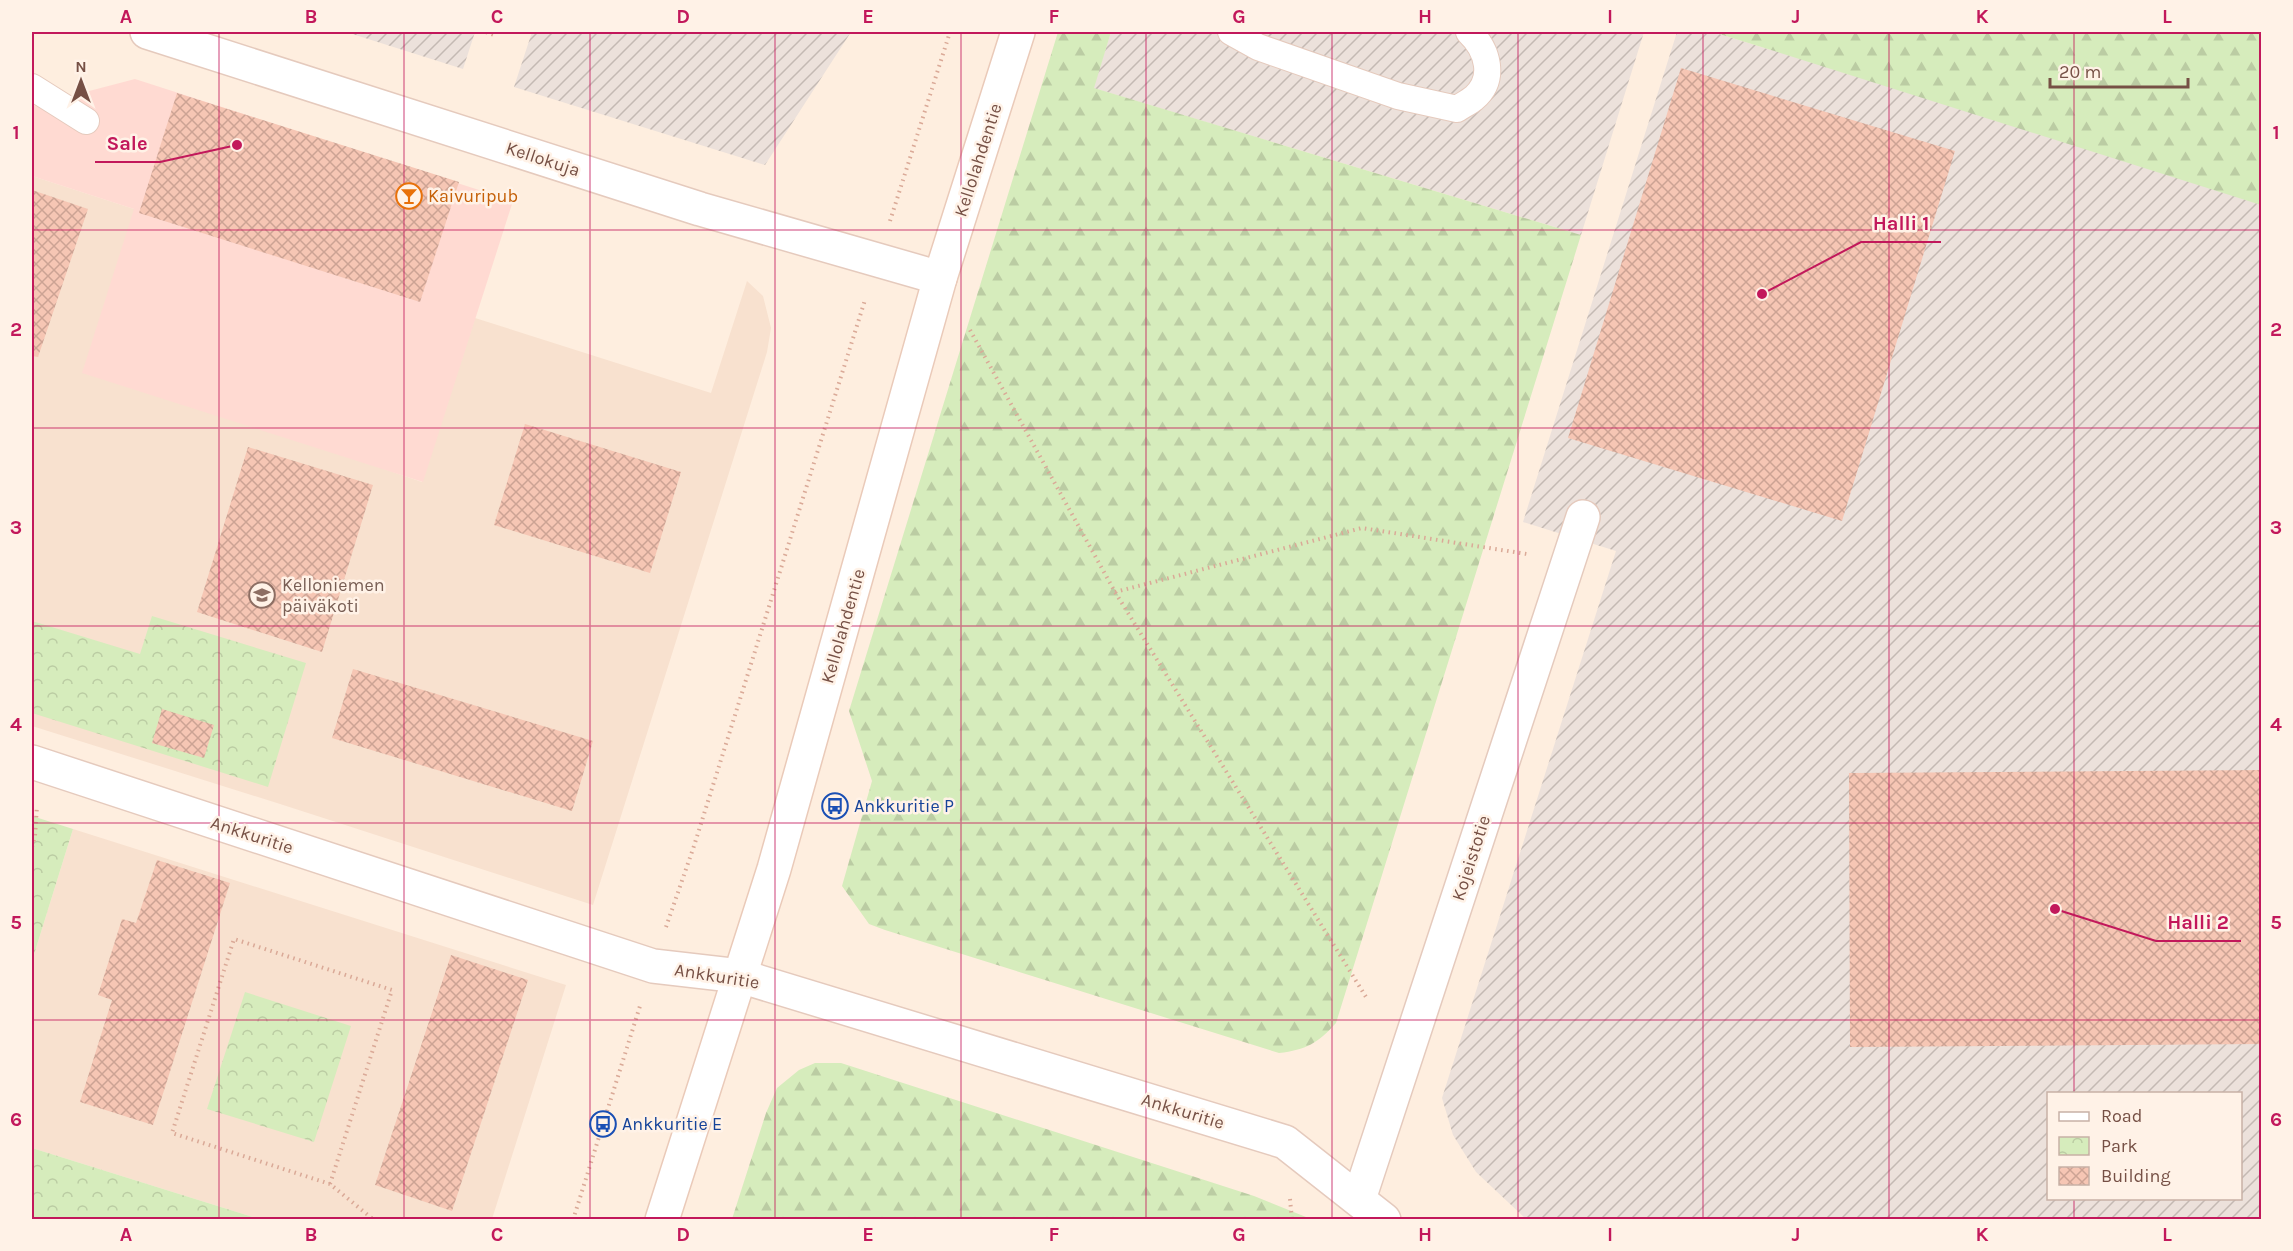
<svg xmlns="http://www.w3.org/2000/svg" width="2293" height="1251" viewBox="0 0 2293 1251" font-family="Karla,sans-serif">
	<style>
		.residential { fill: #f8e1cf }
		.commercial { fill: #ffdad2 }
		.industrial { fill: url(#industrial-furrows); fill-rule: evenodd }
		.forest { fill: url(#forest-firs) }
		.park { fill: url(#park-crowns) }
		.building { fill: url(#building-cross-hatch) }
		.lines { fill: none; stroke-linecap: round; stroke-linejoin: round }
		.lane-casing { stroke: #e5cabd; stroke-width: 28 }
		.street-casing { stroke: #e5cabd; stroke-width: 36 }
		.secondary-casing { stroke: #eacab9; stroke-width: 36 }
		.path { stroke: #daa997; stroke-width: 4; stroke-dasharray: 1.5 4.5; stroke-linecap: butt }
		.lane { stroke: #fff; stroke-width: 26 }
		.street { stroke: #fff; stroke-width: 33 }
		.secondary { stroke: #fff; stroke-width: 33 }
		.grid { fill: none; stroke: #c2185b; stroke-width: 1.5; stroke-opacity: 0.55 }
		.labels { text-anchor: middle; stroke-width: 5; stroke-linejoin: round; paint-order: stroke }
		.street-label { font-size: 18px; fill: #765045; stroke: #fff2e7 }
		.food-label { font-size: 18px; fill: #c56008; stroke: #fff2e7; text-anchor: start }
		.education-label { font-size: 18px; fill: #785e54; stroke: #fff2e7; text-anchor: start }
		.transit-label { font-size: 18px; fill: #164399; stroke: #fff2e7; text-anchor: start }
		.leader { fill: none; stroke: #c2185b; stroke-width: 2 }
		.callout-dot { fill: #c2185b; stroke: #fff2e7; stroke-width: 2 }
		.callout-label { font-size: 20px; text-anchor: middle; font-weight: bold; fill: #c2185b; stroke: #fff2e7; stroke-width: 5; stroke-linejoin: round; paint-order: stroke }
		.neatline { fill: none; stroke: #c2185b; stroke-width: 2 }
		.grid-label { font-size: 20px; text-anchor: middle; font-weight: bold; fill: #c2185b }
	</style>
	<defs>
		<pattern id="industrial-furrows" width="10" height="10" patternUnits="userSpaceOnUse" patternTransform="scale(1.5)"><rect width="10" height="10" fill="#ece1db"/><path d="M-1 1l2-2M0 10L10 0M9 11l2-2" fill="none" stroke="#c4b9b3"/></pattern>
		<pattern id="forest-firs" width="22" height="20" patternUnits="userSpaceOnUse" patternTransform="scale(1.5)"><rect width="22" height="20" fill="#d6ecbc"/><path d="M5 1l3.5 6h-7zM16 11l3.5 6h-7z" fill="#bbcca3"/></pattern>
		<pattern id="park-crowns" width="20" height="18" patternUnits="userSpaceOnUse" patternTransform="scale(1.5)"><rect width="20" height="18" fill="#d6ecbc"/><path d="M2 6a3 3 0 1 1 6 0M12 15a3 3 0 1 1 6 0" fill="none" stroke="#bbcca3"/></pattern>
		<pattern id="building-cross-hatch" width="8" height="8" patternUnits="userSpaceOnUse" patternTransform="scale(1.5)"><rect width="8" height="8" fill="#f6c6b4"/><path d="M0 0l8 8M0 8l8-8" fill="none" stroke="#cca394"/></pattern>
	</defs>
	<rect width="100%" height="100%" fill="#feeedf"/>
	<!-- residential -->
	<path class="residential" d="M32 176 134 209 384 469 422 482 475 318 711 393 747 281 763 296 771 328 767 352 593 905 277 803 32 726Z
		M73 829 566 985 492 1219H259L32 1148V961Z"/>
	<!-- commercial -->
	<path class="commercial" d="M135 79 513 201 423 482 82 373 134 209 32 176V106Z"/>
	<!-- industrial -->
	<path class="industrial" d="M346 32H475L463 69Z
		M532 32H851L765 165 514 87Z
		M1111 32H1644L1581 235 1093 88Z
		M1677 32H1713L1771 50 1777 32H2261V1219H1526L1476 1172 1453 1135 1442 1098 1616 551 1523 522ZM2048 1094H2240V1198H2048Z"/>
	<!-- forest -->
	<path class="forest" d="M1058 32H1111L1094 88 1581 235 1336 1023C1318 1043 1306 1050 1279 1053L885 930 869 924 842 886 872 781 849 711Z
		M1713 32H2261V205L1771 50Z
		M815 1063H841L1254 1196 1311 1219H732L766 1113 777 1088 799 1070Z"/>
	<!-- park -->
	<path class="park" d="M152 616 306 663 268 787 32 713V621L140 654Z
		M32 816 73 829 32 961Z
		M245 992 351 1026 314 1142 207 1109Z
		M32 1148 259 1219H32Z"/>
	<!-- building -->
	<path class="building" d="M1681 68 1955 151 1842 521 1568 438Z
		M177 93 459 182 420 302 139 213Z
		M32 190 88 209 38 357 32 356Z
		M525 424 681 472 650 573 494 525Z
		M248 447 373 485 322 652 197 612Z
		M353 669 593 741 572 811 332 738Z
		M162 709 214 725 204 758 152 743Z
		M2262 770V1044L1850 1047 1849 773Z
		M157 860 230 883 153 1125 80 1102 112 1000 98 995 122 919 136 923Z
		M451 955 528 980 452 1211 375 1185Z"/>
	<g class="lines">
		<!-- lane casing -->
		<g class="lane-casing">
			<path id="lane" d="M1231 32 1258 47 1398 96 1457 109C1463 105 1469 102 1474 98 1496 79 1488 50 1469 32
				M32 87 86 121"/>
		</g>
		<!-- street casing -->
		<g class="street-casing">
			<path id="street" d="M147 32 700 209 940 278
				M32 762 653 966 740 976 1285 1142 1384 1220
				M1359 1199 1583 517"/>
		</g>
		<!-- secondary casing -->
		<g class="secondary-casing">
			<path id="secondary" d="M662 1220 774 869 940 278 1018 32"/>
		</g>
		<!-- path -->
		<path class="path" d="M486 32 497 36
			M890 221 950 32
			M970 330 1115 592 1366 997
			M1115 592 1362 528 1527 554
			M32 847 35 836 37 806
			M666 927 694 846 865 300
			M330 1184 392 990 234 939 172 1133 330 1184 374 1220
			M1290 1199 1292 1220
			M573 1220 640 1006"/>
		<!-- lane -->
		<use href="#lane" class="lane"/>
		<!-- street -->
		<use href="#street" class="street"/>
		<!-- secondary -->
		<use href="#secondary" class="secondary"/>
	</g>
	<!-- grid -->
	<path class="grid" d="M219 32V1220M404 32V1220M590 32V1220M775 32V1220M961 32V1220M1146 32V1220M1332 32V1220M1518 32V1220M1703 32V1220M1889 32V1220M2074 32V1094M32 230H2262M32 428H2262M32 626H2262M32 823H2262M32 1020H2262M2074 1198V1220"/>
	<!-- icons -->
	<defs>
		<g id="bar-ring" transform="scale(1.35)"><circle r="9.5" fill="#fff2e7" stroke="#e8710a" stroke-width="1.5"/><path d="M-6-5H6L.8 .8V4.5H3.5V6h-7V4.5H-.8V.8Z" fill="#e8710a"/></g>
		<g id="school-ring" transform="scale(1.35)"><circle r="9.5" fill="#fff2e7" stroke="#8d6e63" stroke-width="1.5"/><path d="M0-5L7-2L0 1L-7-2ZM-4 1L0 2.5L4 1V4Q0 6-4 4Z" fill="#8d6e63"/></g>
		<g id="bus-ring" transform="scale(1.35)"><circle r="9.5" fill="#fff2e7" stroke="#1a4fb4" stroke-width="1.5"/><path d="M-5-6H5V4H4V6H2V4H-2V6H-4V4H-5ZM-3.5-4V0h7V-4ZM-3.5 1.2v1.5H-2V1.2ZM2 1.2v1.5H3.5V1.2Z" fill="#1a4fb4"/></g>
	</defs>
	<g fill-rule="evenodd">
		<use href="#bar-ring" x="409" y="196"/>
		<use href="#school-ring" x="262" y="595"/>
		<use href="#bus-ring" x="835" y="806"/>
		<use href="#bus-ring" x="603" y="1124"/>
	</g>
	<g class="labels">
		<!-- street labels -->
		<g class="street-label">
			<text transform="translate(543 159) rotate(18)" y="6">Kellokuja</text>
			<text transform="translate(978 160) rotate(-72)" y="6">Kellolahdentie</text>
			<text transform="translate(843 626) rotate(-74)" y="6">Kellolahdentie</text>
			<text transform="translate(252 835) rotate(18)" y="6">Ankkuritie</text>
			<text transform="translate(1471 858) rotate(-72)" y="6">Kojeistotie</text>
			<text transform="translate(717 976) rotate(9)" y="6">Ankkuritie</text>
			<text transform="translate(1183 1111) rotate(17)" y="6">Ankkuritie</text>
		</g>
		<!-- food labels -->
		<g class="food-label">
			<text x="428" y="202">Kaivuripub</text>
		</g>
		<!-- education labels -->
		<g class="education-label">
			<text x="282" y="591">Kelloniemen<tspan x="282" dy="21">päiväkoti</tspan></text>
		</g>
		<!-- transit labels -->
		<g class="transit-label">
			<text x="854" y="812">Ankkuritie P</text>
			<text x="622" y="1130">Ankkuritie E</text>
		</g>
	</g>
	<!-- callouts -->
	<path class="leader" d="M237 145L160 162H95M1762 294L1861 242H1941M2055 909L2156 941H2241"/>
	<g class="callout-dot">
		<circle cx="237" cy="145" r="6"/>
		<circle cx="1762" cy="294" r="6"/>
		<circle cx="2055" cy="909" r="6"/>
	</g>
	<g class="callout-label">
		<text x="127" y="150">Sale</text>
		<text x="1901" y="230">Halli 1</text>
		<text x="2198" y="929">Halli 2</text>
	</g>
	<!-- border -->
	<rect width="2293" height="1251" fill="none" stroke="#fff2e7" stroke-width="66"/>
	<!-- legend -->
	<rect x="2047" y="1092" width="195" height="108" fill="#fff2e7" stroke="#c8b1a6" stroke-width="1.5"/>
	<rect x="2059" y="1112" width="30" height="9" fill="#ffffff" stroke="#c8b1a6" stroke-width="1.5"/>
	<text x="2101" y="1122" font-size="18" fill="#765045">Road</text>
	<rect x="2059" y="1137" width="30" height="18" fill="url(#park-crowns)" stroke="#c8b1a6" stroke-width="1.5"/>
	<text x="2101" y="1152" font-size="18" fill="#765045">Park</text>
	<rect x="2059" y="1167" width="30" height="18" fill="url(#building-cross-hatch)" stroke="#c8b1a6" stroke-width="1.5"/>
	<text x="2101" y="1182" font-size="18" fill="#765045">Building</text>
	<!-- north arrow -->
	<g transform="translate(81 81)" stroke="#fff2e7" stroke-width="4.5" paint-order="stroke">
	<path d="M0-4.5L10 22L0 15L-10 22Z" fill="#765045"/>
	<text y="-9" font-size="16" font-weight="bold" text-anchor="middle" fill="#765045">N</text>
	</g>
	<!-- scale -->
	<path d="M2050 78v9h138v-9" fill="none" stroke="#765045" stroke-width="3"/>
	<text x="2059" y="78" font-size="18" fill="#765045" stroke="#fff2e7" stroke-width="4.5" paint-order="stroke">20 m</text>
	<rect x="33" y="33" width="2227" height="1185" class="neatline"/>
	<g class="grid-label">
		<text x="126" y="23">A</text>
		<text x="311" y="23">B</text>
		<text x="497" y="23">C</text>
		<text x="683" y="23">D</text>
		<text x="868" y="23">E</text>
		<text x="1054" y="23">F</text>
		<text x="1239" y="23">G</text>
		<text x="1425" y="23">H</text>
		<text x="1610" y="23">I</text>
		<text x="1796" y="23">J</text>
		<text x="1982" y="23">K</text>
		<text x="2167" y="23">L</text>
		<text x="16" y="139">1</text>
		<text x="2276" y="139">1</text>
		<text x="16" y="336">2</text>
		<text x="2276" y="336">2</text>
		<text x="16" y="534">3</text>
		<text x="2276" y="534">3</text>
		<text x="16" y="731">4</text>
		<text x="2276" y="731">4</text>
		<text x="16" y="929">5</text>
		<text x="2276" y="929">5</text>
		<text x="16" y="1126">6</text>
		<text x="2276" y="1126">6</text>
		<text x="126" y="1241">A</text>
		<text x="311" y="1241">B</text>
		<text x="497" y="1241">C</text>
		<text x="683" y="1241">D</text>
		<text x="868" y="1241">E</text>
		<text x="1054" y="1241">F</text>
		<text x="1239" y="1241">G</text>
		<text x="1425" y="1241">H</text>
		<text x="1610" y="1241">I</text>
		<text x="1796" y="1241">J</text>
		<text x="1982" y="1241">K</text>
		<text x="2167" y="1241">L</text>
	</g>
</svg>
